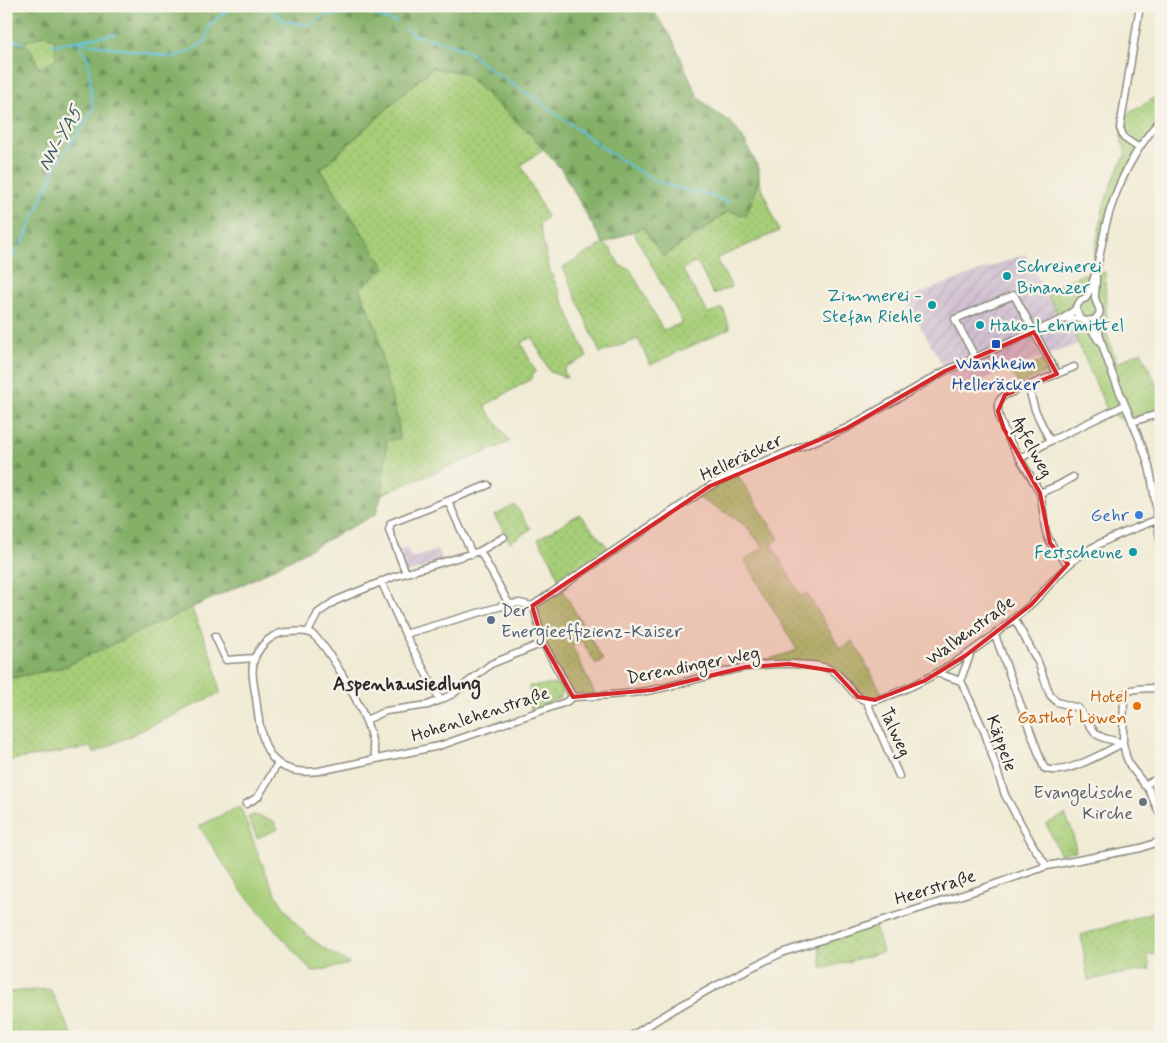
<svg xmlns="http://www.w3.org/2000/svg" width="1167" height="1043" viewBox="0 0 1167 1043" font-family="Mynerve,sans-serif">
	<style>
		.industrial { fill: url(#industrial-furrows) }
		.grass { fill: url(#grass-dots); stroke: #687c51 }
		.forest { fill: url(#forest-firs); stroke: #586e4a; fill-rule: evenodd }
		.park { fill: url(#park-crowns); stroke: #687c51 }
		.garden { fill: #a6cd77; stroke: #687c51 }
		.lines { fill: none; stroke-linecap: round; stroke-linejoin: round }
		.stream { stroke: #5fc3dd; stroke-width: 2 }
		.minor-casing { stroke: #8e8b80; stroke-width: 9 }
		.minor { stroke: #fff; stroke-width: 6 }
		.marked { fill: #d62828; fill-opacity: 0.2; stroke: #d62828; stroke-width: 4; stroke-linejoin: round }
		.culture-dot { fill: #0f9aa8; stroke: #f7f3e8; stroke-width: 2 }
		.transit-dot { fill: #1a4fb4; stroke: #f7f3e8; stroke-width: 2 }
		.shop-dot { fill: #3f7fe0; stroke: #f7f3e8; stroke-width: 2 }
		.service-dot { fill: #5c6f8a; stroke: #f7f3e8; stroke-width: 2 }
		.food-dot { fill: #e8710a; stroke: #f7f3e8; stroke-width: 2 }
		.worship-dot { fill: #6b7280; stroke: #f7f3e8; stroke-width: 2 }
		.labels { text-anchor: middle; stroke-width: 5; stroke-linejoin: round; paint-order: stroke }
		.culture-label { font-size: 18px; fill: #0d838f; stroke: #f7f3e8; text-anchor: start }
		.transit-label { font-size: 18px; fill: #164399; stroke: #f7f3e8 }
		.street-label { font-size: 18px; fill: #2b2b2b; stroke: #f7f3e8 }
		.shop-label { font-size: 18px; fill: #366cbe; stroke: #f7f3e8; text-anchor: end }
		.service-label { font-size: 18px; fill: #4e5e75; stroke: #f7f3e8; text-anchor: start }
		.food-label { font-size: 18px; fill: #c56008; stroke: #f7f3e8; text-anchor: end }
		.worship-label { font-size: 18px; fill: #5b616d; stroke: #f7f3e8; text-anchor: end }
		.water-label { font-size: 19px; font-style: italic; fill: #3b5960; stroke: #f7f3e8 }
		.neighbourhood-label { font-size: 19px; font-weight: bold; fill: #2b2b2b; stroke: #f7f3e8 }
	</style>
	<defs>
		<pattern id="industrial-furrows" width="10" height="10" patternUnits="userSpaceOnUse" patternTransform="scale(1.25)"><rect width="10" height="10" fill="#cfbed0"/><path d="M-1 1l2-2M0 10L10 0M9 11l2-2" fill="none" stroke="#b2a3b3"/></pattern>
		<pattern id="grass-dots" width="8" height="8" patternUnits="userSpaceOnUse" patternTransform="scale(1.25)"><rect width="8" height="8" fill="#a6cd77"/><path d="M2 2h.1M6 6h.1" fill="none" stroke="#8fb067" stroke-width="1.8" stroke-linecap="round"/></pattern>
		<pattern id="forest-firs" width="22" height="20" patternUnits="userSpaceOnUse" patternTransform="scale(1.25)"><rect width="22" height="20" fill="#84b068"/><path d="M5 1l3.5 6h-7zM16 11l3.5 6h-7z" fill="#6c8f56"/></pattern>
		<pattern id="park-crowns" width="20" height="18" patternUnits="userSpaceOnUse" patternTransform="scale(1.25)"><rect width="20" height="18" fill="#a6cd77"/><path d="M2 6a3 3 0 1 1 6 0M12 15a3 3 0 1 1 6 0" fill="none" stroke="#8fb067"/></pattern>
	</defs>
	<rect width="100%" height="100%" fill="#f7f3e8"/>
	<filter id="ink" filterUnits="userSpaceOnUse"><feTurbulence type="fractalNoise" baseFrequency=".02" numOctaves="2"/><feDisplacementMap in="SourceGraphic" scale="10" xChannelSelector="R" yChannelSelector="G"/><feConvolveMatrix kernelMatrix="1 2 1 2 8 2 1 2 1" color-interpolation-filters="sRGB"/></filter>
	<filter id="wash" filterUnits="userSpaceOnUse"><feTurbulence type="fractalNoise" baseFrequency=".0096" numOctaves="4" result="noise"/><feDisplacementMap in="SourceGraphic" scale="20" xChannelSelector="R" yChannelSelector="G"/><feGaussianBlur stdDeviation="1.12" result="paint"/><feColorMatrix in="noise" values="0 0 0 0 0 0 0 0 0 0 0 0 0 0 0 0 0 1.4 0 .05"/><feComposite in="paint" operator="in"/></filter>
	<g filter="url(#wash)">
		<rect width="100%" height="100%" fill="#f0ebd4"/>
		<!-- industrial -->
		<path class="industrial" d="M1025 254 1061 320H1068L1078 344 988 377 958 392 905 299Z
			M407 548 411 558 439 550 443 562 406 573 398 551Z"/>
		<!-- grass -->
		<path class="grass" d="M44 35 55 39 56 58 43 67H38L31 49 24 42Z
			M432 68 464 73 532 136 543 149 521 165 547 217 539 224 549 268 587 357 567 366 564 371 567 378 550 372 532 337 521 343 536 372 532 375 533 378 484 406 510 442 382 494 387 440 384 370 377 330 359 288 321 169Z
			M1161 94V119L1118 187 1097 272H1105L1107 335 1117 363 1141 351 1161 395V413C1148 417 1135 423 1122 419 1116 418 1113 413 1108 412L1068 320H1061L1045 290 1091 271 1104 205 1112 182 1125 155V150L1121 140V118Z
			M759 180 779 231 716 259 732 287 713 294 697 262 682 269 708 313 723 308 730 328 650 365 638 339 600 353 563 267 603 244 611 249 620 266 630 269 663 330 683 323 633 231 643 227 663 256 704 230 729 211 746 216Z
			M1044 360 1049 371 1018 384 1013 374H1012Z
			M736 473 779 538 771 544 801 597 807 593 840 649 852 641 860 653 884 697 866 700 834 671 819 666 746 667 797 650 745 560 763 547 746 526 730 515 695 496Z
			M515 505 531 529 510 542 494 516Z
			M579 514 612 552 561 587 603 660 596 664 582 641 572 646 596 696 573 697 543 643 532 606 561 586 552 562 538 539Z
			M191 607 214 662 220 693 94 753 91 747 6 761V679L61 668Z
			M560 684 563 691 560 698 531 710 529 686Z
			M1161 909V953L1147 955 1150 969 1088 980 1081 935Z
			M874 922 883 952 822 969 818 940Z
			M50 989 73 1037H6V992Z"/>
		<!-- forest -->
		<path class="forest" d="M6 6H650L671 36 698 97 715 112 732 123 744 140 759 168V180L746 216 729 211 663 257 643 227 603 244 561 169 532 136 464 73 432 68 321 169 385 268 359 289 377 330 384 370 398 420 400 439 387 440 382 494 376 514 250 581 61 668 6 679ZM44 35 55 39 56 58 43 67H38L31 49 24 42Z"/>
		<!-- park -->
		<path class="park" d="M254 815 274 821 278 829 257 838 248 817Z
			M1065 815 1072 830 1076 851 1060 854 1046 824Z"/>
		<!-- garden -->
		<path class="garden" d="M240 806C257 847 270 898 302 930 316 945 333 953 350 964L312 972 240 889 199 826Z"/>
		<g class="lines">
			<!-- stream -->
			<path class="stream" d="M373 6 378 17 396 22
				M406 27 413 35 437 40 468 51 491 70 534 98 616 157 655 181 685 190 706 194 730 203
				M6 37 22 43
				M79 42 171 57 191 51 206 41 209 25 230 8H270L284 21 311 25 326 14 340 16 348 6
				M52 45 115 34
				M22 244 57 164 93 110 88 59 79 43
				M8 264 18 249"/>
		</g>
	</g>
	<g filter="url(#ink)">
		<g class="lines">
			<!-- minor casing -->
			<g class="minor-casing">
				<path id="minor" d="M1139 148 1124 138 1120 128 1140 6
					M1096 277C1096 284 1095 291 1095 298 1097 308 1105 310 1094 320L1084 321 1078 316 1076 307 1081 300 1086 298C1098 274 1100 250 1106 224 1116 186 1135 149 1161 119
					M1096 319C1105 368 1131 412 1147 460 1156 488 1155 516 1161 544
					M1061 320 1079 318
					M1087 322 1098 340
					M975 357 955 319 1014 295 1057 374
					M1028 386 1035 410 1050 441
					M1132 422 1161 413
					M1021 458 1050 441 1125 405
					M1040 493 1059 485 1073 477
					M448 501 472 554
					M480 551 509 604
					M1068 564C1058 554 1048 543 1045 528 1043 516 1043 505 1040 493 1030 472 998 430 998 408 997 402 1000 399 1005 395L1074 367
					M406 573 389 530 391 523 488 485
					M381 581 405 634 440 700
					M532 606 710 486 736 473 847 428 945 371 1061 320 1076 309
					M1014 618 1038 662 1050 695 1057 702 1078 708 1096 734 1104 738 1123 743
					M308 632 318 613 335 601 393 577 480 551 504 537
					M405 634 509 604 520 603 532 606 535 611 543 643 573 697
					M995 635 1044 768C1062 778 1105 752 1123 743
					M215 636 226 660 255 658
					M970 653C969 663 962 671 961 681L985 733 1005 795 1035 849 1047 866
					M937 673 961 681
					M1161 688C1149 689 1132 686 1124 695L1123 743 1126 756 1130 766 1149 790 1161 817
					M573 697C599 696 626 695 652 690 698 681 744 661 792 664 805 665 821 664 833 671 848 679 855 707 877 700 935 681 985 645 1030 605 1047 590 1059 570 1078 557 1101 540 1129 531 1156 520
					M866 700 899 776
					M366 720 386 711 428 705 440 700 453 694 491 664 543 643
					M376 759C373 746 371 731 365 719 358 701 325 640 310 633 303 630 294 632 287 632 273 633 261 644 255 657 250 669 254 685 256 698 261 740 265 778 319 771L439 746 566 702 573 697
					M1144 785 1161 777
					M246 804 258 797 278 763
					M630 1037C679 1005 731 976 784 952L984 888 1047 866 1141 848 1161 841"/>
			</g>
			<!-- minor -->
			<use href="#minor" class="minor"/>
		</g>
	</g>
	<!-- marked area -->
	<path class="marked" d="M1034 332 1057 374 1005 395 998 411 1004 429 1040 493 1050 543 1068 564 1031 605 965 656 924 681 875 700 858 697 834 671 789 664 746 667 652 690 573 697 543 643 532 606 710 486 847 428 945 371Z"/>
	<!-- markers -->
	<g class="culture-dot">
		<circle cx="1007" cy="276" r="5"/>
		<circle cx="932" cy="305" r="5"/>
		<circle cx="980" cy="325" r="5"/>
		<circle cx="1133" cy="552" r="5"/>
	</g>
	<rect class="transit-dot" x="991" y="339" width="10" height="10" rx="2.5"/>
	<circle class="shop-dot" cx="1139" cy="515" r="5"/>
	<circle class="service-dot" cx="491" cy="620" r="5"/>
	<circle class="food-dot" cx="1137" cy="706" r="5"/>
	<circle class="worship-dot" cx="1143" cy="802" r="5"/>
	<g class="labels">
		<!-- culture labels -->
		<g class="culture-label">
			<text x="1017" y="272">Schreinerei<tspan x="1017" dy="21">Binanzer</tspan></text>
			<text x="922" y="301" text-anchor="end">Zimmerei -<tspan x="922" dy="21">Stefan Riehle</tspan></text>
			<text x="990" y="331">Hako-Lehrmittel</text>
			<text x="1123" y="558" text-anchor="end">Festscheune</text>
		</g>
		<!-- transit labels -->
		<g class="transit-label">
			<text x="996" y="369">Wankheim<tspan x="996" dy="21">Helleräcker</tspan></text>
		</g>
		<!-- street labels -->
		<g class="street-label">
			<text transform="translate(1033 447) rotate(62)" y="6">Apfelweg</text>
			<text transform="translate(741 457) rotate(-25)" y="6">Helleräcker</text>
			<text transform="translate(970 630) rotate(-36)" y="6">Walbenstraße</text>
			<text transform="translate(693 665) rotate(-11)" y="6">Derendinger Weg</text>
			<text transform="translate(480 714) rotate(-18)" y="6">Hohenlehenstraße</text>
			<text transform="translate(896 732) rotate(66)" y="6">Talweg</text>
			<text transform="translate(1002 743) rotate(70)" y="6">Käppele</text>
			<text transform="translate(935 887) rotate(-17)" y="6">Heerstraße</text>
		</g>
		<!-- shop labels -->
		<g class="shop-label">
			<text x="1129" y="521">Gehr</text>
		</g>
		<!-- service labels -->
		<g class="service-label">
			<text x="501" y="616">Der<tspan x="501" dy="21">Energieeffizienz-Kaiser</tspan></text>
		</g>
		<!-- food labels -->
		<g class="food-label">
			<text x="1127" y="702">Hotel<tspan x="1127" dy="21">Gasthof Löwen</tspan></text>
		</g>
		<!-- worship labels -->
		<g class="worship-label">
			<text x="1133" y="798">Evangelische<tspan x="1133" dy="21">Kirche</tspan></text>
		</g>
		<!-- water labels -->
		<g class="water-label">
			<text transform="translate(59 138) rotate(-60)" y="7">NN-YA5</text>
		</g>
		<!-- neighbourhood labels -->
		<g class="neighbourhood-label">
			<text x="407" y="690">Aspenhausiedlung</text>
		</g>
	</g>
	<!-- margin -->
	<rect width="1167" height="1043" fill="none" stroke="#f7f3e8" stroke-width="25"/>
</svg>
